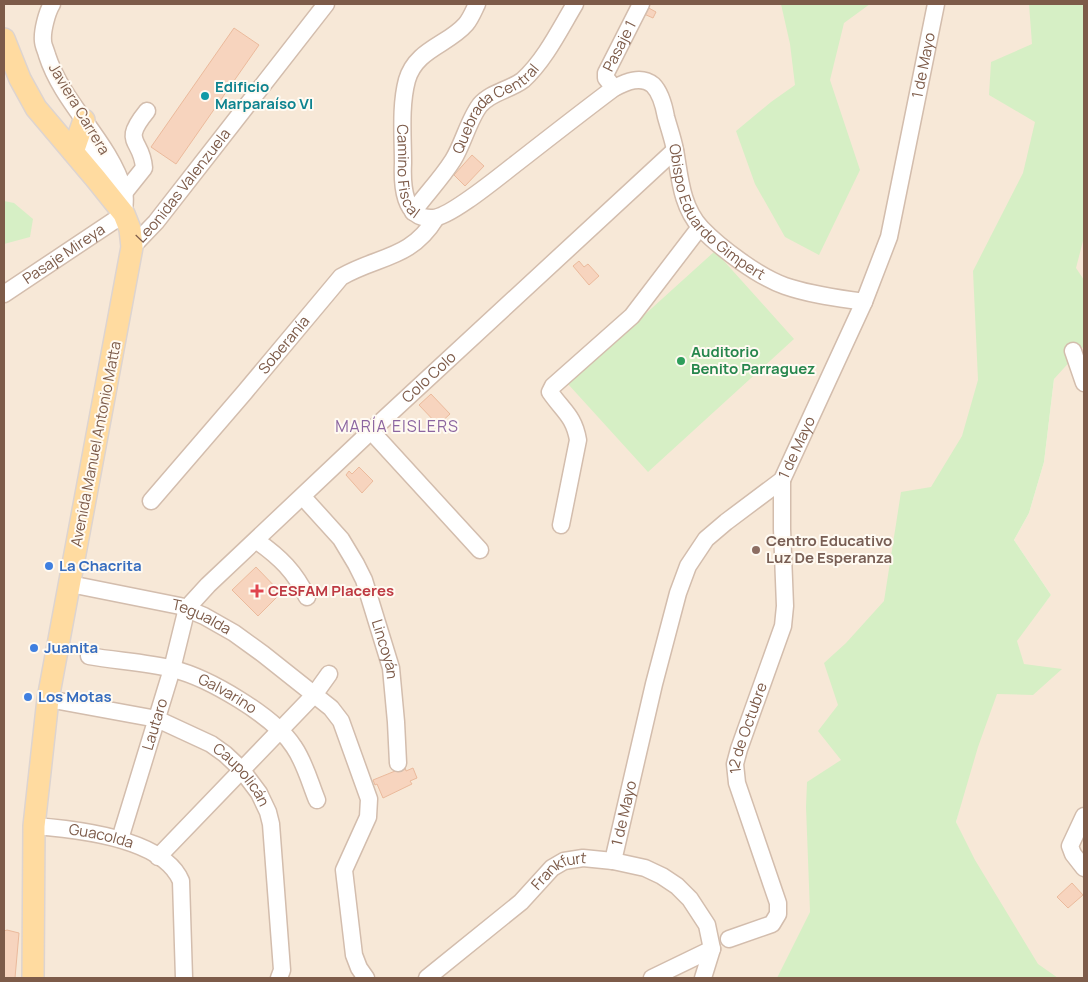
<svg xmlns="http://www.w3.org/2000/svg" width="1088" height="982" viewBox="0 0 1088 982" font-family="Manrope,sans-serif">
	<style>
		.residential { fill: #f7e8d7 }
		.green { fill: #d6efc5 }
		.building { fill: #f7d4be; stroke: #ebba9c }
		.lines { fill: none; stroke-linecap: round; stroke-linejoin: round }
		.minor-casing { stroke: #d3bdad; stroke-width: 19 }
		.major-casing { stroke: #ddd4d0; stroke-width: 24 }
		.minor { stroke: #fff; stroke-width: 16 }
		.major { stroke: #ffdba0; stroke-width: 21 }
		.culture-dot { fill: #0f9aa8; stroke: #fffaf2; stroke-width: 2 }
		.leisure-dot { fill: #2e9e5b; stroke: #fffaf2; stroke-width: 2 }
		.education-dot { fill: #8d6e63; stroke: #fffaf2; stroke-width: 2 }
		.shop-dot { fill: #3f7fe0; stroke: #fffaf2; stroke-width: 2 }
		.health-dot { fill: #e0444e; stroke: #fffaf2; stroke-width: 2 }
		.labels { text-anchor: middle; stroke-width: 4; stroke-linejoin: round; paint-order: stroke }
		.street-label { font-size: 15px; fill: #7d5b49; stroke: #fffaf2 }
		.culture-label { font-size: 15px; font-weight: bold; fill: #0d838f; stroke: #fffaf2; text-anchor: start }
		.leisure-label { font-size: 15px; font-weight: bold; fill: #27864d; stroke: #fffaf2; text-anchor: start }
		.education-label { font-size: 15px; font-weight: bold; fill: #785e54; stroke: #fffaf2; text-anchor: start }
		.shop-label { font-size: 15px; font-weight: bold; fill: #366cbe; stroke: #fffaf2; text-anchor: start }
		.health-label { font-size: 15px; font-weight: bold; fill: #be3a42; stroke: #fffaf2; text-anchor: start }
		.neighbourhood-label { font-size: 16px; letter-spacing: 1px; fill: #8c65a0; stroke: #fffaf2 }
	</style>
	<rect width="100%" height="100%" fill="#fef6e9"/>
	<!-- residential -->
	<path class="residential" d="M4 4H1029L1066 134 986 398 882 711 797 978H4Z
		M1084 202V978H1041L996 913 956 822 987 698 1021 633 1051 595 1014 540 1029 513 1044 462 1054 379Z"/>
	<!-- green -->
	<path class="green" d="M781 4H870L844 23 830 80 860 170 819 255 785 237 755 184 736 131 771 102 795 85 790 44Z
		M1029 4H1084V237L1076 268 1084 280V346L1054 379 1044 462 1029 513 1014 540 1051 595 1017 641 1024 664 1062 669 1033 695 997 694 978 747 956 822 975 860 1038 964 1058 978H777L810 912 806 807 807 782 841 760 818 731 838 705 824 663 846 643 884 601 901 492 931 487 962 436 978 380 973 271 1023 173 1035 122 989 95 991 62 1032 44Z
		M4 201 14 203 33 219 30 237 4 244Z
		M715 251 794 339 648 472 568 384Z"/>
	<!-- building -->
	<path class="building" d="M647 7 656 12 653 18 644 14Z
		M234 28 259 45 176 164 151 147Z
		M472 155 484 166 465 186 454 175Z
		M579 261 584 267 588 264 599 276 589 285 573 266Z
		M431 394 450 414 438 425 419 405Z
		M359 467 373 481 362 493 346 475 349 471 352 474Z
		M256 567 281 593 258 616 232 590Z
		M405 767 406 771 413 768 417 778 410 781 412 784 383 798 377 784 375 785 373 780Z
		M1072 883 1083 895 1068 908 1057 897Z
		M7 930 19 933 15 978H4V931Z"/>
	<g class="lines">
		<!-- minor casing -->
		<g class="minor-casing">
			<g id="minor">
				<path id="s1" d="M477 4C474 10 471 18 466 24 448 45 416 49 407 80 400 106 403 137 403 163 402 184 403 220 433 218 451 217 502 174 518 162 550 137 582 112 614 88 626 82 641 75 653 85 661 93 664 106 666 117 669 128 673 139 675 150 680 177 681 206 701 228 720 248 759 277 785 286 811 295 838 298 864 302"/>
				<path id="s2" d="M614 88 606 78V73L641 4"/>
				<path d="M78 140 124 193 144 168C142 138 120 144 147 111"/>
				<path id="s3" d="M413 212C426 194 441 179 453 160 463 144 469 119 480 105 491 92 510 90 523 80 545 60 560 29 575 4"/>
				<path id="s4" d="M132 247 156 222 326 4"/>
				<path id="s5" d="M4 294 124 214C124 207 126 198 124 191 109 140 63 105 47 55 46 51 43 45 43 41 42 31 47 12 52 4"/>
				<path d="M1073 351 1084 383"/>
				<path d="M371 431 480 550"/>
				<path id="s6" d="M303 497 341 539 356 564 364 580 391 668 396 722 398 763"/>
				<path id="s7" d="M151 501 244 393 341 277C379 255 410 260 436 218"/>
				<path d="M561 525 578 440C574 416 563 411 550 392L553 386 632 316 700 227"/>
				<path d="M257 541C280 557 295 572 307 597"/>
				<path id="s8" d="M70 584 180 606 204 616 234 633 263 654 331 708 341 721 369 799 368 817 344 870 354 955 359 968 366 978"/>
				<path id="s9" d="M89 656C117 661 146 662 173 669 209 678 274 716 294 747 305 763 310 783 317 800"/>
				<path id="s10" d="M48 699 157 719 211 744 225 754 241 769 259 793 268 812 271 824 282 970 279 978"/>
				<path d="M1084 816 1070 846 1073 854 1084 868"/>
				<path id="s11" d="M34 826C75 829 163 838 181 881L184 978"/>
				<path id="s12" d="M120 839 172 669 187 608 208 585 371 431 675 150"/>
				<path d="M158 857 314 695 329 674"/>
				<path id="s13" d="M613 861 654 684 678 593 688 566 706 539 726 522 782 480 864 302 889 237 936 4"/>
				<path id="s14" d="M729 939 772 924 778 914V903L737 783 735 764 739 749 783 626 785 606 782 529V480"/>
				<path id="s15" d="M427 978 521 902 552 868 564 861 583 858 613 861 645 868 662 876 677 886 690 899 707 925 712 949 703 978"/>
				<path d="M652 978 712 949"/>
			</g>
		</g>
		<!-- major casing -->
		<g class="major-casing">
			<path id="major" d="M4 39 20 79 36 108 96 179 124 214 130 229 132 247 48 699 34 826 33 978
				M73 152 84 120"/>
		</g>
		<!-- minor -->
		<use href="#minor" class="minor"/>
		<!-- major -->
		<use href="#major" class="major"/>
	</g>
	<!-- markers -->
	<circle class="culture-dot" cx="205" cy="96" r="5"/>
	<circle class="leisure-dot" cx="681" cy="361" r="5"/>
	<circle class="education-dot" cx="756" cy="550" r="5"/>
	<g class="shop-dot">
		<circle cx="49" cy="566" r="5"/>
		<circle cx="34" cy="648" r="5"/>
		<circle cx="28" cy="697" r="5"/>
	</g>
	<path class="health-dot" d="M254.5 583.5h5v5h5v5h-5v5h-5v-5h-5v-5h5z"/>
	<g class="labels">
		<!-- street labels -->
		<g class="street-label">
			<text dy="5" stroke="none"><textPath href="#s2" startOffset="48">Pasaje 1</textPath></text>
			<text dy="5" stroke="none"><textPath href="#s13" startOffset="874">1 de Mayo</textPath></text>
			<text transform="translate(79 109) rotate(59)" y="5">Javiera Carrera</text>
			<text dy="5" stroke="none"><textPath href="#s3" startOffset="135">Quebrada Central</textPath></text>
			<text dy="5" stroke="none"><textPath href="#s1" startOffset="198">Camino Fiscal</textPath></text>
			<text dy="5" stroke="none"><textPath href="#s4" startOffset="80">Leonidas Valenzuela</textPath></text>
			<text dy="5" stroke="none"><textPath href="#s1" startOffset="674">Obispo Eduardo Gimpert</textPath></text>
			<text dy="5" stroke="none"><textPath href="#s5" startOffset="72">Pasaje Mireya</textPath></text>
			<text dy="5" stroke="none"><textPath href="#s7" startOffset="205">Soberanía</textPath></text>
			<text dy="5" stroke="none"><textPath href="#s12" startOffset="575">Colo Colo</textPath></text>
			<text transform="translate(96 444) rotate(-79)" y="5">Avenida Manuel Antonio Matta</text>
			<text dy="5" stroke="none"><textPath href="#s13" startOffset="469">1 de Mayo</textPath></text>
			<text dy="5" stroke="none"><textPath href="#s8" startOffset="136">Tegualda</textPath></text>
			<text dy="5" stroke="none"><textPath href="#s6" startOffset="176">Lincoyán</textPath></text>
			<text dy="5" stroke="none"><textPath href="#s9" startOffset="145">Galvarino</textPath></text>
			<text dy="5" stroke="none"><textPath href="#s12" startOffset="120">Lautaro</textPath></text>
			<text dy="5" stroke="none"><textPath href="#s14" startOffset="252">12 de Octubre</textPath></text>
			<text dy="5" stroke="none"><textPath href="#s10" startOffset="214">Caupolicán</textPath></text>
			<text dy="5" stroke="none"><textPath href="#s13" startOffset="49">1 de Mayo</textPath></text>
			<text dy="5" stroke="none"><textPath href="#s11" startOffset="68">Guacolda</textPath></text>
			<text dy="5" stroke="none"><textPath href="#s15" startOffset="172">Frankfurt</textPath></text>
		</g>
		<!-- culture labels -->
		<g class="culture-label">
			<text x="215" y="92">Edificio<tspan x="215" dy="17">Marparaíso VI</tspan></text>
		</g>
		<!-- leisure labels -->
		<g class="leisure-label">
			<text x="691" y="357">Auditorio<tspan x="691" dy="17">Benito Parraguez</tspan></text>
		</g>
		<!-- education labels -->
		<g class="education-label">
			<text x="766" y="546">Centro Educativo<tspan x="766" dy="17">Luz De Esperanza</tspan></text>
		</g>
		<!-- shop labels -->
		<g class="shop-label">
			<text x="59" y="571">La Chacrita</text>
			<text x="44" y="653">Juanita</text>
			<text x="38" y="702">Los Motas</text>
		</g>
		<!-- health labels -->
		<g class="health-label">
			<text x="268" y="596">CESFAM Placeres</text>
		</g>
		<!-- neighbourhood labels -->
		<g class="neighbourhood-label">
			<text x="397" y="432">MARÍA EISLERS</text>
		</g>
	</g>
	<!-- border -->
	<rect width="1088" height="982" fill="none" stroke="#7d5b49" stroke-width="10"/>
</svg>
